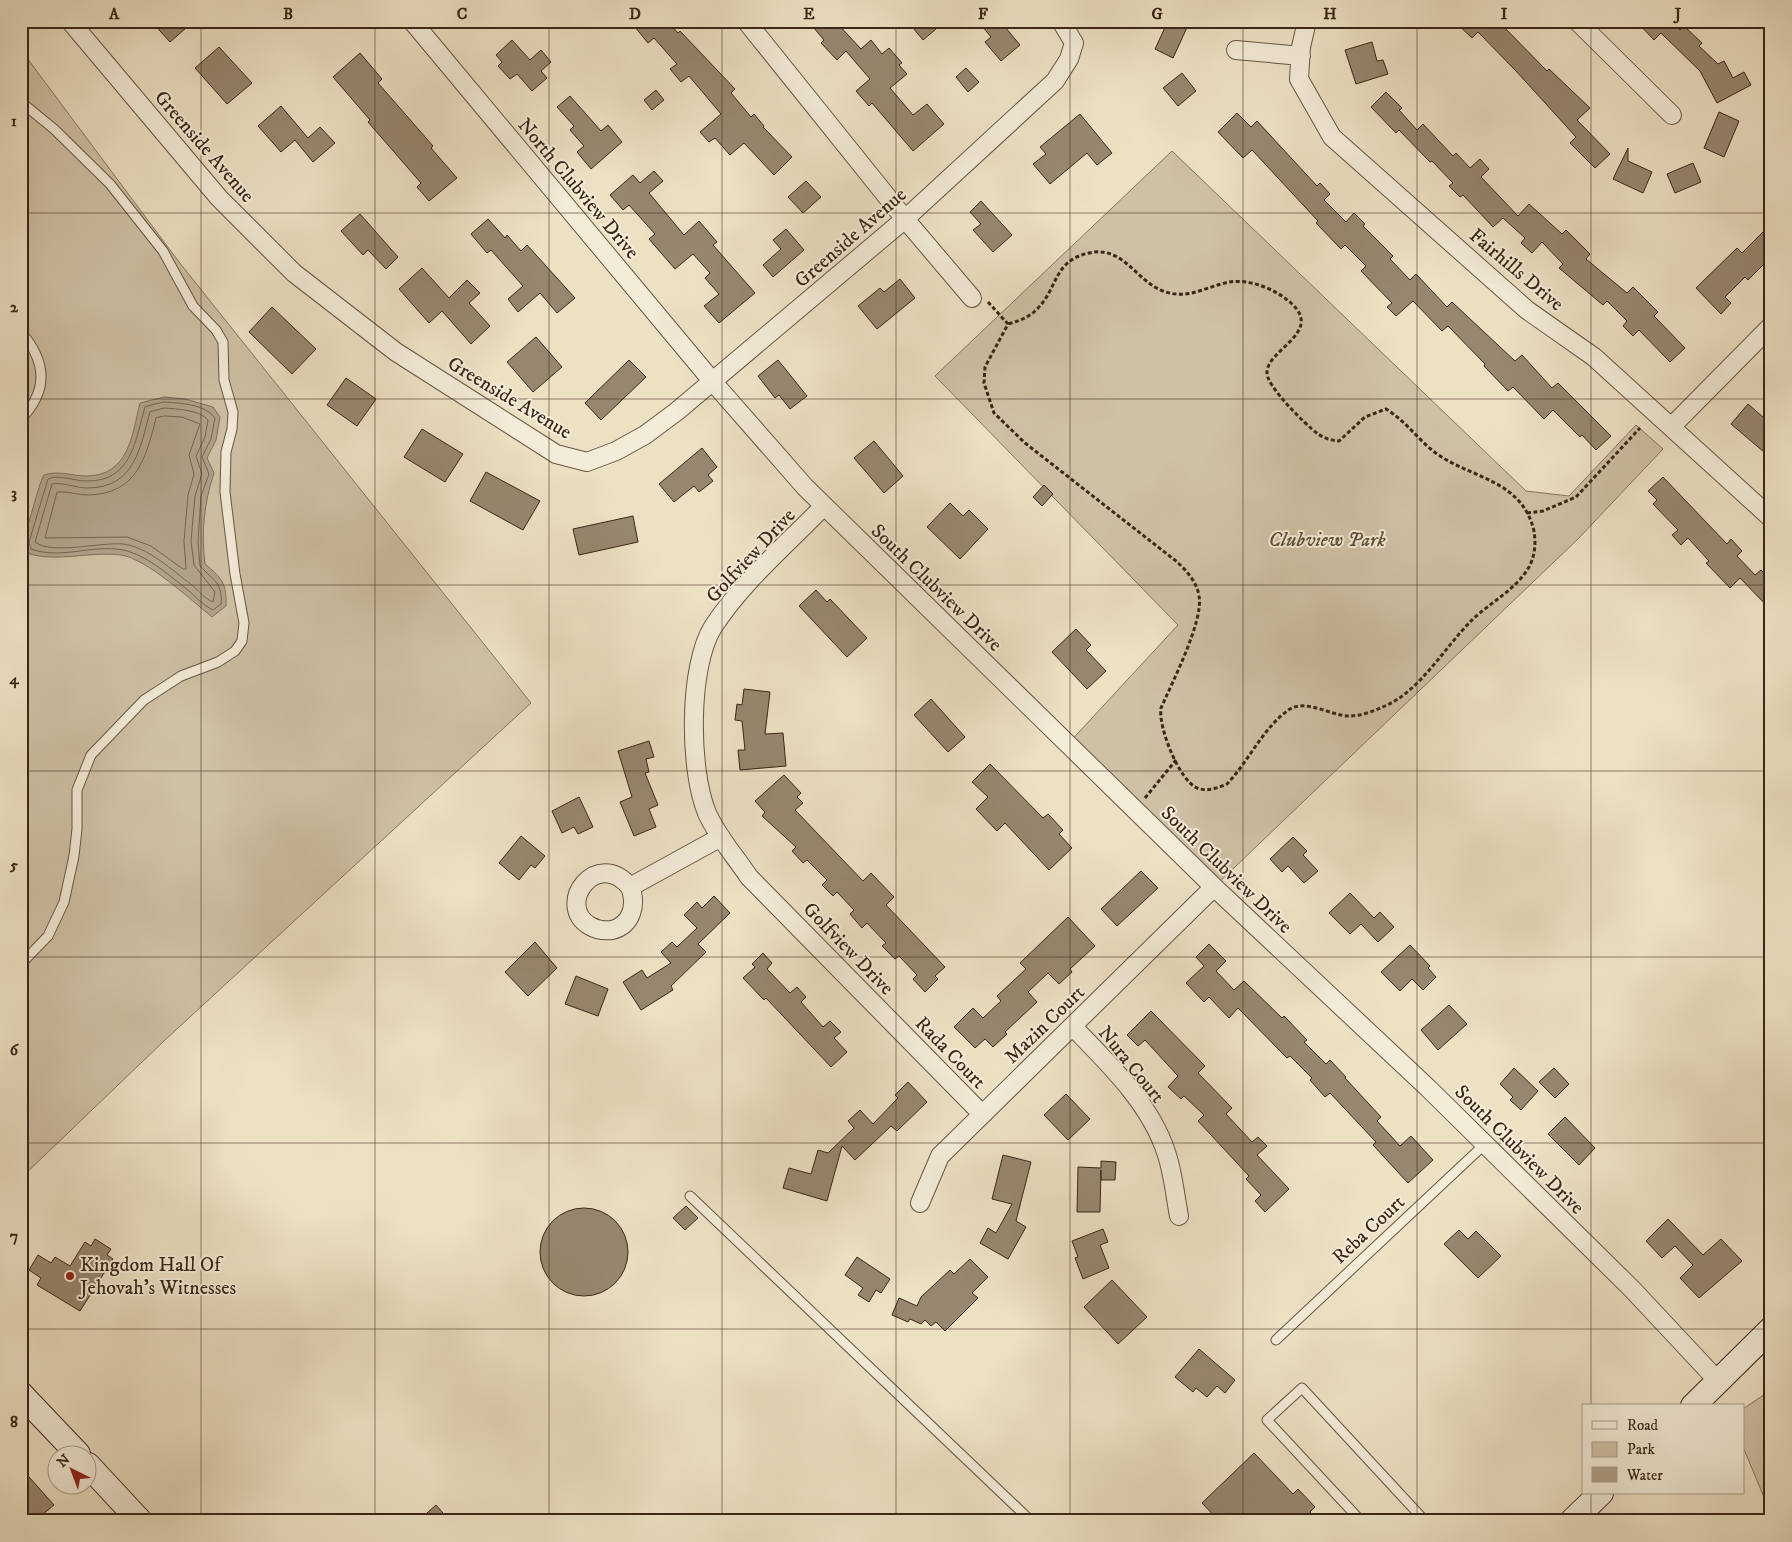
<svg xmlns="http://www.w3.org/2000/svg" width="1792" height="1542" viewBox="0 0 1792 1542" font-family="'IM FELL DW Pica',serif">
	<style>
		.green { fill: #cfc1a6; stroke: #84745e }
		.water { fill: #b0a189; stroke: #81705b }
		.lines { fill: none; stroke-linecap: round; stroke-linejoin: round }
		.shore { stroke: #756450; stroke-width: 1 }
		.building { fill: #978770; stroke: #3a2616 }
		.lane-casing { stroke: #675542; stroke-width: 11 }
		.street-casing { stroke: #675542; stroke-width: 20 }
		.secondary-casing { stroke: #3a2616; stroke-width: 26 }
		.path { stroke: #3a2616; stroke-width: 3; stroke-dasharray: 4 2.5; stroke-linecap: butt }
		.lane { stroke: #f3ecd9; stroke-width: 9 }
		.street { stroke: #f3ecd9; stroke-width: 18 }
		.secondary { stroke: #f3ecd9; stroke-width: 24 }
		.grid { fill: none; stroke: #3a2616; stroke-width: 1; stroke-opacity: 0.55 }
		.poi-dot { fill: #8f2418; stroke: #f3ecd9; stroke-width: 2 }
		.labels { text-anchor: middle; stroke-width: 4; stroke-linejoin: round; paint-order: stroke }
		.street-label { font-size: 20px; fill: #3a2616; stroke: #f3ecd9 }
		.park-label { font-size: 20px; font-style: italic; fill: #5f4d3a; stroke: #f3ecd9 }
		.poi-label { font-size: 20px; fill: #3a2616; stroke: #f3ecd9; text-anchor: start }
		.neatline { fill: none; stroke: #3a2616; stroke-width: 2 }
		.grid-label { font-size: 16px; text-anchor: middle; font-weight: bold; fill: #3a2616 }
	</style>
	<rect width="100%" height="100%" fill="#ede1c4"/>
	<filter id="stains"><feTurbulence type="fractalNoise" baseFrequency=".004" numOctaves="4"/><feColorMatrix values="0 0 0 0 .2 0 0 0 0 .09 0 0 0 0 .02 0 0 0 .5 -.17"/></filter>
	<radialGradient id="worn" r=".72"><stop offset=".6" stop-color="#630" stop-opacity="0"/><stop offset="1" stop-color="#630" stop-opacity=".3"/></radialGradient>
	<!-- green -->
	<path class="green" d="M21 50 179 262 531 703 165 1040 21 1178Z
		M1172 151 1526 491 1569 496 1636 425 1663 449 1578 539 1214 887 1068 744 1178 625 935 376Z
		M1771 1390V1514L1743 1447V1409Z"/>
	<!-- water -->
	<path class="water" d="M164 397 185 399 213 407 220 417 216 440 207 458 214 473C204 503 201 533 205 564 222 578 227 584 226 606L212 617C191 600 147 559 121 555 88 551 58 563 26 553L23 542 40 484 44 475C59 470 72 476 86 476 129 476 132 435 140 403Z"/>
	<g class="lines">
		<!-- shore -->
		<path class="shore" d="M164 402C180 403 205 404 215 418L211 439 202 457 209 474 201 496 198 542 200 566C213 580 223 583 221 604L213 610C204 606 196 597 189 591 170 576 147 555 123 550 92 544 61 560 31 549L29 542 48 479C59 474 74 481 86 481 132 482 135 441 145 407Z
			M165 408C177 409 200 410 208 420L205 437 196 456 202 474 195 496 191 541 194 565 215 592 213 602C205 599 199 591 192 585 173 571 148 547 123 544 101 542 51 555 35 542L52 484C63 482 76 488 87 488 135 488 140 448 150 412Z
			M165 416 182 417 200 424 189 455 194 474 188 495 184 541 186 569H183L151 546 127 537 45 538 57 492C67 491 78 495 88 495 137 494 146 458 156 418Z"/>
	</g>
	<!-- building -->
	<path class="building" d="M151 21H194L170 42Z
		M630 21H667L678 33 680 31 735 89 731 93 751 117 754 114 764 126 763 127 792 157 774 175 744 143 730 155 715 138 709 142 700 132 721 114 689 76 681 82 670 69 677 64 654 38 648 43Z
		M808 21H835L861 49 871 40 882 54 889 48 902 63 899 65 907 74 890 88 913 115 927 104 944 124 913 151 872 103 869 106 856 91 870 79 846 51 837 60 821 43 824 40Z
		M921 21H929L936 29 923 40 913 28Z
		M978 21H1000L1020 45 1001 61 985 42 991 37Z
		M1168 21H1190L1173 58 1155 49Z
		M1454 21H1498L1547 71 1549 69 1590 108 1577 120 1610 154 1595 168 1570 143 1576 137 1516 71 1478 32 1472 38Z
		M1636 21H1673L1680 30 1684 26 1702 43 1699 46 1718 64 1724 61 1733 78 1744 72 1751 85 1717 103 1700 71 1661 33 1654 40Z
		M512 40 530 60 541 50 551 62 541 71 547 78 532 91 517 74 510 79 498 66 502 62 496 55Z
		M1372 42 1377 61 1383 60 1388 74 1356 84 1345 50Z
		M219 47 252 83 227 104 195 68Z
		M360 53 382 79 378 83 433 146 431 148 457 178 429 201 417 187 421 183 368 122 370 120 333 77Z
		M966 68 979 82 968 92 956 77Z
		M1182 73 1196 91 1178 106 1163 88Z
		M656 90 664 100 652 110 644 100Z
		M1386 92 1402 108 1399 110 1417 130 1423 124 1453 156 1456 153 1470 168 1480 159 1489 169 1481 177 1518 216 1529 204 1562 234 1566 230 1590 254 1586 259 1627 293 1633 287 1658 312 1654 316 1685 348 1670 362 1639 330 1633 336 1623 326 1627 321 1607 301 1603 305 1559 268 1563 264 1542 242 1532 253 1521 243 1525 238 1503 218 1493 227 1463 195 1460 197 1449 186 1453 183 1432 161 1430 162 1399 130 1396 133 1371 107Z
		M570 96 601 131 608 125 622 142 591 169 577 152 584 146 570 130 574 126 557 107Z
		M281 106 308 138 320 127 335 143 313 162 295 140 281 152 258 126Z
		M1719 112 1739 121 1724 157 1704 148Z
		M1237 113 1251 127 1257 121 1317 186 1320 183 1330 194 1324 200 1346 222 1354 213 1365 224 1363 226 1393 256 1390 259 1410 280 1416 274 1447 307 1452 302 1515 361 1522 355 1552 388 1558 383 1611 436 1596 450 1582 435 1580 437 1553 410 1544 419 1513 387 1508 391 1484 366 1485 364 1448 326 1442 331 1413 301 1396 316 1387 307 1392 303 1361 271 1366 266 1345 245 1341 249 1316 223 1318 221 1252 150 1243 158 1218 132Z
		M1080 114 1112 153 1097 165 1087 153 1050 184 1033 164 1046 154 1040 147Z
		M1628 148V161L1652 172 1643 193 1613 179Z
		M1693 163 1701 182 1675 193 1667 174Z
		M654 171 663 181 649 193 684 235 699 221 717 242 713 245 755 293 719 323 704 306 719 294 705 278 710 273 693 254 675 269 649 239 655 234 629 205 623 210 610 195 633 175 640 183Z
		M806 181 821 197 803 213 788 197Z
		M981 201 1012 235 993 252 973 230 981 224 970 212Z
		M360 214 398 257 386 269 368 250 363 255 341 231Z
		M488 219 505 238 507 235 521 251 527 245 575 298 557 313 540 293 518 312 508 299 523 286 491 250 487 253 471 234Z
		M1771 224V257L1748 280 1745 277 1725 297 1731 303 1721 314 1696 288 1737 248 1742 253Z
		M786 229 804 250 773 277 763 265 781 249 773 240Z
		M422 268 449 298 467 280 480 293 469 303 490 326 471 344 442 311 429 323 399 289Z
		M900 279 915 298 877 329 858 306 880 288 884 292Z
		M272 307 316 349 292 374 249 332Z
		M536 337 562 367 533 392 507 362Z
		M629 360 646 377 601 420 585 403Z
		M778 360 807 396 790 409 779 395 775 398 758 376Z
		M346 378 376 399 357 426 327 405Z
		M1748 404 1771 424V458L1731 424Z
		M422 429 463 454 445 482 404 457Z
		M874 441 903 476 884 493 854 458Z
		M702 448 717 467 708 475 713 481 699 492 694 486 674 502 659 484Z
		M486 472 540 501 523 530 470 501Z
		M1663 477 1727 544 1731 539 1742 551 1737 556 1755 575 1761 570 1771 580V610L1740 578 1730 588 1706 563 1709 561 1688 538 1681 545 1672 535 1678 530 1653 504 1657 500 1648 491Z
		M1044 485 1053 494 1042 506 1033 497Z
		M950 503 963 516 969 510 988 529 960 559 927 527Z
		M633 516 638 542 579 555 573 529Z
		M816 590 827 602 830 599 867 638 847 657 799 606Z
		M1076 629 1091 645 1086 650 1106 671 1087 689 1052 652Z
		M744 689 770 692 765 734 783 733 786 766 740 770 738 750H745L742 721 735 720 737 704 742 705Z
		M931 699 965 737 948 752 914 715Z
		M649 741 654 757 646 759 649 772 645 773 658 805 649 809 656 827 634 836 620 802 632 797 618 751Z
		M990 764 1043 818 1048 814 1063 830 1059 834 1072 848 1049 870 1005 823 997 831 976 809 988 797 972 782Z
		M784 775 801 793 797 797 803 803 795 810 863 881 871 873 894 897 886 905 945 967 935 976 938 979 925 992 913 979 917 975 899 956 895 959 882 946 886 943 867 923 862 928 850 914 854 910 837 892 833 896 822 885 827 880 807 860 803 863 792 851 796 847 762 816 765 812 755 801Z
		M579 797 593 827 578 834 574 827 562 833 552 811Z
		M521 836 545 856 535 868 531 865 519 880 499 863Z
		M1293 837 1307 851 1303 855 1318 871 1304 883 1288 866 1282 872 1270 859Z
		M1141 871 1158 888 1117 926 1101 909Z
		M1350 893 1374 918 1380 912 1394 927 1378 942 1361 924 1350 934 1329 913Z
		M714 896 730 913 698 944 706 952 671 986 673 990 641 1010 623 982 642 970 647 978 671 963 661 952 672 942 677 947 697 928 684 915 697 902 702 908Z
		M1068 917 1095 946 1070 969 1072 972 1059 984 1048 973 1028 992 1037 1002 1005 1032 1007 1034 993 1047 985 1039 975 1048 954 1027 973 1008 983 1018 1001 1001 997 996 1026 969 1020 963Z
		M535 942 557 968 528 996 505 972Z
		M1209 944 1226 961 1216 971 1234 990 1244 981 1282 1018 1284 1016 1307 1040 1304 1042 1326 1064 1330 1060 1346 1077 1345 1078 1381 1117 1377 1121 1400 1146 1411 1136 1433 1160 1408 1183 1373 1145 1376 1142 1330 1093 1325 1097 1310 1080 1312 1078 1290 1056 1287 1058 1238 1008 1229 1018 1209 997 1204 1002 1186 983 1204 966 1196 957Z
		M1410 945 1430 966 1428 968 1436 977 1423 990 1412 979 1400 991 1381 972Z
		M763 953 772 963 767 969 790 993 797 987 806 997 801 1002 823 1027 830 1021 841 1032 834 1038 847 1052 831 1067 766 998 764 1000 743 978 755 967 752 964Z
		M576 976 608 989 598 1016 565 1004Z
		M1449 1005 1467 1024 1438 1050 1421 1030Z
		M1151 1011 1205 1066 1198 1073 1232 1108 1226 1114 1252 1142 1258 1137 1267 1146 1257 1155 1289 1189 1265 1212 1255 1201 1261 1195 1246 1179 1249 1176 1198 1121 1204 1115 1184 1096 1181 1099 1168 1087 1178 1076 1145 1040 1138 1046 1127 1035Z
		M1514 1068 1538 1091 1521 1110 1510 1100 1513 1097 1500 1084Z
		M1554 1068 1569 1084 1555 1098 1539 1082Z
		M908 1082 927 1102 897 1131 891 1126 855 1160 842 1146 827 1201 783 1188 789 1168 811 1174 818 1150 828 1153 854 1128 848 1121 860 1110 873 1124 898 1098 895 1095Z
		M1066 1094 1090 1119 1068 1140 1044 1115Z
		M1565 1117 1595 1148 1579 1165 1548 1134Z
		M1003 1155 1031 1162 1016 1221 1026 1227 1008 1259 980 1243 988 1228 996 1233 1012 1204 992 1199Z
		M1101 1161 1116 1162 1115 1180H1101V1170L1100 1212H1077L1078 1167 1101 1168Z
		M686 1206 698 1218 685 1230 673 1218Z
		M540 1252a44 44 0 1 1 88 0a44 44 0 1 1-88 0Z
		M1668 1219 1703 1255 1721 1239 1742 1261 1699 1298 1680 1278 1693 1265 1675 1246 1662 1258 1646 1241Z
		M1103 1229 1108 1242 1100 1245 1109 1268 1083 1279 1075 1258 1078 1257 1072 1241Z
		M1459 1230 1468 1239 1476 1231 1501 1256 1478 1278 1444 1244Z
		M95 1239 111 1249 107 1255 113 1259 80 1311 37 1285 41 1278 29 1270 38 1255 51 1263 55 1257 70 1266 85 1242 91 1246Z
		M857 1257 890 1279 881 1293 876 1290 869 1302 858 1295 863 1288 845 1275Z
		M970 1259 988 1277 972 1293 978 1298 945 1331 936 1322 931 1326 925 1320 921 1324 910 1319 908 1322 892 1315 899 1298 917 1306 921 1297 950 1270 954 1274Z
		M1112 1280 1147 1317 1118 1344 1084 1307Z
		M1199 1349 1235 1380 1225 1393 1217 1386 1207 1397 1196 1388 1193 1392 1175 1377Z
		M1254 1453 1293 1494 1298 1489 1315 1507 1310 1512 1318 1521H1219L1202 1503Z
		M21 1468 54 1505 35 1521H21Z
		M436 1505 450 1521H418Z"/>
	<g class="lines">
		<!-- lane casing -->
		<g class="lane-casing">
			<path id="lane" d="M21 102 54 129 110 184 163 251 193 306 216 330 223 342 224 380 233 412 232 429 226 452 225 492 235 574 244 623 242 641 235 651 218 662 181 676 144 700 91 755 77 790V829L74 856 64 902 48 936 21 964
				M21 332C46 361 49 390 21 419
				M690 1196 1031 1521
				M1276 1340 1485 1144
				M1361 1521 1267 1420 1302 1388 1425 1521"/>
		</g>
		<!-- street casing -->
		<g class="street-casing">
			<path id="street" d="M70 21 219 198 294 273 396 352 556 454 587 462 616 451 645 435 676 412 905 219 1055 81 1069 59 1074 43 1061 21
				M412 21 713 382 805 487 1214 887 1428 1088 1632 1289 1718 1381
				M746 21 905 219 972 298
				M1307 21 1301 47 1299 79 1332 137 1527 310 1594 357 1771 518
				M1577 21 1672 115
				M1236 50 1301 56
				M1671 427 1771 326
				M824 506C787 544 743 581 713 627 688 667 689 770 707 813 717 836 735 856 749 877L982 1114
				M630 887C637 904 632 925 612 930 604 931 597 930 590 926 554 905 597 847 630 887L721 837
				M1073 1027C1108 1063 1150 1103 1166 1152 1173 1172 1175 1195 1179 1216
				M920 1203 940 1156 1214 887"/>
		</g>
		<!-- secondary casing -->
		<g class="secondary-casing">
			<path id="secondary" d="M21 1394 78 1454
				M1693 1406 1771 1329
				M88 1465 140 1521
				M1572 1521 1601 1493"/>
		</g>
		<!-- path -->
		<path class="path" d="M988 302 1008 324 985 367 984 383 994 413 1025 443 1176 561C1186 570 1197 582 1199 596 1204 620 1172 683 1161 708 1158 727 1179 780 1197 788 1207 792 1218 788 1227 784 1249 761 1264 726 1290 709 1306 699 1332 716 1349 716 1361 716 1374 711 1385 706 1420 691 1445 647 1471 621 1489 603 1516 590 1529 567 1535 556 1536 543 1534 531 1522 480 1473 479 1437 454 1419 441 1406 421 1386 409L1365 417 1339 441C1330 440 1324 438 1318 434 1306 425 1267 387 1267 373 1266 350 1323 333 1292 304 1276 289 1247 277 1225 283 1204 288 1186 300 1163 291 1136 281 1123 245 1089 253 1052 261 1059 289 1035 311 1028 318 1018 321 1008 324
			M1527 513 1543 511 1576 497 1640 428
			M1145 798 1176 760"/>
		<!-- lane -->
		<use href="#lane" class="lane"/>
		<!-- street -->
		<use href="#street" class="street"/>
		<!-- secondary -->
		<use href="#secondary" class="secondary"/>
	</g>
	<!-- grid -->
	<path class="grid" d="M201 21V1521M375 21V1521M549 21V1521M722 21V1521M896 21V1521M1070 21V1521M1243 21V1521M1417 21V1521M1591 21V1406M21 213H1771M21 399H1771M21 585H1771M21 771H1771M21 957H1771M21 1143H1771M21 1329H1771M1591 1493V1521"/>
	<!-- markers -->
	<circle class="poi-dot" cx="70" cy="1276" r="5"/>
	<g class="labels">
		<!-- street labels -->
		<g class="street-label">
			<text transform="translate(205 146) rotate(49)" y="7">Greenside Avenue</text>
			<text transform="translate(579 188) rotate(50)" y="7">North Clubview Drive</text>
			<text transform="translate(850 237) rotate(-41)" y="7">Greenside Avenue</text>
			<text transform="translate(1517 269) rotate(40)" y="7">Fairhills Drive</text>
			<text transform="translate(510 397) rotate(31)" y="7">Greenside Avenue</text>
			<text transform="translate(750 555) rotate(-47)" y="7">Golfview Drive</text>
			<text transform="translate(937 587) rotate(44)" y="7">South Clubview Drive</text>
			<text transform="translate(1227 869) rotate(44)" y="7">South Clubview Drive</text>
			<text transform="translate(849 948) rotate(46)" y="7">Golfview Drive</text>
			<text transform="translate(1044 1024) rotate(-44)" y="7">Mazin Court</text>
			<text transform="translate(951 1052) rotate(46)" y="7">Rada Court</text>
			<text transform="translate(1132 1064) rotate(51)" y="7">Nura Court</text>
			<text transform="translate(1520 1149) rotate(45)" y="7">South Clubview Drive</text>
			<text transform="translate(1368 1229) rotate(-43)" y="7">Reba Court</text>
		</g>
		<!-- park labels -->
		<g class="park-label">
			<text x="1327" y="546">Clubview Park</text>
		</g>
		<!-- poi labels -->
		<g class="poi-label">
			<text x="80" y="1271">Kingdom Hall Of<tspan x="80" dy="23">Jehovah's Witnesses</tspan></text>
		</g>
	</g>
	<!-- margin -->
	<rect width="1792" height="1542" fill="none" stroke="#ede1c4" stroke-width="55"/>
	<!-- legend -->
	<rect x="1582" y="1404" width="162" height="90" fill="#f3ecd9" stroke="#a99d8b"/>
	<rect x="1592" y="1421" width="25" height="8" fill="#f3ecd9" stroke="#a99d8b"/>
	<text x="1627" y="1430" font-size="15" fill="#3a2616">Road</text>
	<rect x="1592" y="1442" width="25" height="15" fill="#cfc1a6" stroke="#a99d8b"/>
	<text x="1627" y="1454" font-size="15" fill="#3a2616">Park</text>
	<rect x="1592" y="1467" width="25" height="15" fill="#b0a189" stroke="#a99d8b"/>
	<text x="1627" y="1480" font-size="15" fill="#3a2616">Water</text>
	<!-- north arrow -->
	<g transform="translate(72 1470) rotate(318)"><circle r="24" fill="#f3ecd9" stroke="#a99d8b"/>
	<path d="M0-4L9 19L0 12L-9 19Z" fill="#8f2418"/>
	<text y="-8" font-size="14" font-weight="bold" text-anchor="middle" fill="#3a2616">N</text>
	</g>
	<rect x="28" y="28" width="1736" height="1486" class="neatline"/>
	<g class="grid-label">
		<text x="114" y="19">A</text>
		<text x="288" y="19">B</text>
		<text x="462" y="19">C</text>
		<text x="635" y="19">D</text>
		<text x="809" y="19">E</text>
		<text x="983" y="19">F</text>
		<text x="1157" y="19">G</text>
		<text x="1330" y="19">H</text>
		<text x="1504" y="19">I</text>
		<text x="1678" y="19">J</text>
		<text x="14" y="126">1</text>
		<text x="14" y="312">2</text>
		<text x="14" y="498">3</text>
		<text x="14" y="684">4</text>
		<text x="14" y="870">5</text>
		<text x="14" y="1055">6</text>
		<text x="14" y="1241">7</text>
		<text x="14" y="1427">8</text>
	</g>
	<rect width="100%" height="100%" filter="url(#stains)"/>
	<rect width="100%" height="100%" fill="url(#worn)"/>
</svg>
